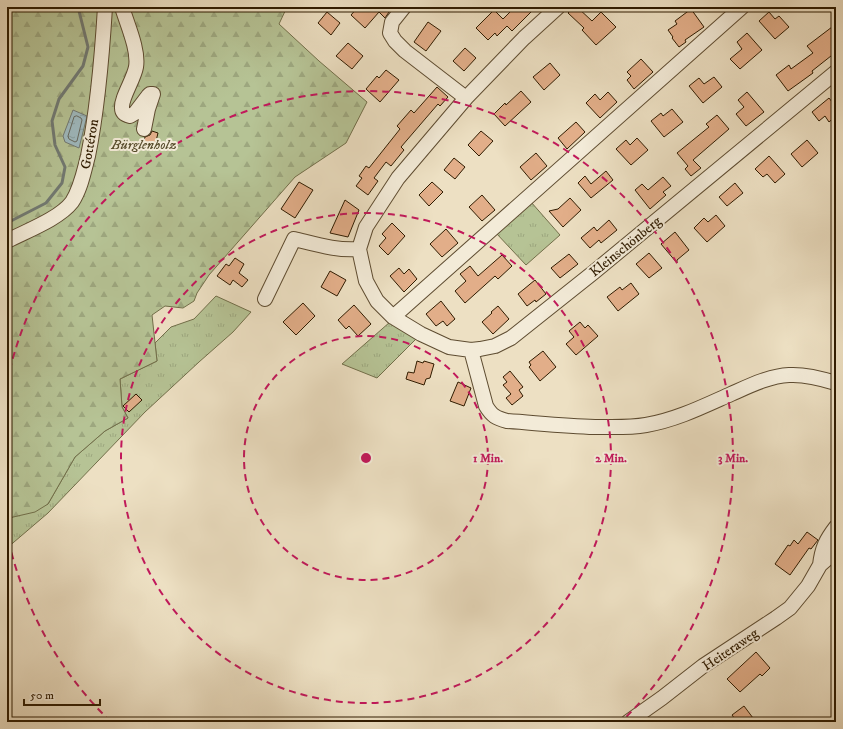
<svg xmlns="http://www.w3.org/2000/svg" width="843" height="729" viewBox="0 0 843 729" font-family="'IM FELL DW Pica',serif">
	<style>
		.grass { fill: url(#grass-tufts); stroke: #726f4a }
		.forest { fill: url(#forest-firs); stroke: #726f4a }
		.water { fill: url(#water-ripples); stroke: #727a73 }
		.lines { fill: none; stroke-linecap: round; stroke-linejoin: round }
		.shore { stroke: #676a60; stroke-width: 1 }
		.stream { stroke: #727a73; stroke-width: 3 }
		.building { fill: #e2ae89; stroke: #2f1b00 }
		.minor-casing { stroke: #5e4c31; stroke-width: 16 }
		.minor { stroke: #f3ebd8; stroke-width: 14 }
		.ring { fill: none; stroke: #c2185b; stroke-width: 2; stroke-dasharray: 7 5 }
		.labels { text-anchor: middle; stroke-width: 4; stroke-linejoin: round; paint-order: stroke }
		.street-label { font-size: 14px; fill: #2f1b00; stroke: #f3ebd8 }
		.park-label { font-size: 14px; font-style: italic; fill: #584d2d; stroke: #f3ebd8 }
		.centre { fill: #c2185b; stroke: #f3ebd8; stroke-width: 2 }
		.ring-label { font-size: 12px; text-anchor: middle; font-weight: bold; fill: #c2185b; stroke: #f3ebd8; stroke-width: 4; stroke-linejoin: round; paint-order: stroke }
	</style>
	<defs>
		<pattern id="grass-tufts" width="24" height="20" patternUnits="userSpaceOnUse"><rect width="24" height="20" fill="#b6c395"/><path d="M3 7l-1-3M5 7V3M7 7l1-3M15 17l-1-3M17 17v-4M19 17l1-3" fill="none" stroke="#9da77f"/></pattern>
		<pattern id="forest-firs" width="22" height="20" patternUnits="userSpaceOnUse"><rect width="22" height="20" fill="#b6c395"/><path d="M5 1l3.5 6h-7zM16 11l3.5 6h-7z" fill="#9da77f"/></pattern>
		<pattern id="water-ripples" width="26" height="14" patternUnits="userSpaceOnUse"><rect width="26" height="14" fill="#9fbabf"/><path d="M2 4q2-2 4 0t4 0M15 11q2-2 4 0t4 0" fill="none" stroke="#899fa2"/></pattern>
	</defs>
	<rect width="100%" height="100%" fill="#ede0c3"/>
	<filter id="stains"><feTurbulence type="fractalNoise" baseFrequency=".005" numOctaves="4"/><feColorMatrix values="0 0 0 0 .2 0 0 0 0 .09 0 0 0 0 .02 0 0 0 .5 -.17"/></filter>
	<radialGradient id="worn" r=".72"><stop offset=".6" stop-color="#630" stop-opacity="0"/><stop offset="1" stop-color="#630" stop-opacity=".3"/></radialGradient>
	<!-- grass -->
	<path class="grass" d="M531 202 560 235 526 265 496 233Z
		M216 296 251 312 233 332 199 362 145 412 48 513 7 548V520L9 518 48 504 75 457 105 431 128 418 122 407 120 379 157 361 155 343 171 327 194 319Z
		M390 322 417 338 377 378 342 364Z"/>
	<!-- forest -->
	<path class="forest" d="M7 7H287L279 24 319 61 367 102 346 143 295 177 209 275 197 293 194 301 183 308 165 306 152 315 157 361 120 379 122 407 128 418 105 431 75 457 48 504 35 512 9 518 7 520Z"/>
	<!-- water -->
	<path class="water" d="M73 110 87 116 79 148 65 142 63 136Z"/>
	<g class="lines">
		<!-- shore -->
		<path class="shore" d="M77 116 81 118 82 120 77 141 75 142 69 139 68 136 74 117Z"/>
		<!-- stream -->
		<path class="stream" d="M7 223 46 203 62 183 65 167 55 145 52 121 59 99 83 66 88 47 78 7"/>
	</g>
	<!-- building -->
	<path class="building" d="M358 7H389L391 9 385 18 379 12 365 28 351 15Z
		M515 7H536L512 31 507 26 497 36 495 33 488 40 476 28 494 10 503 19Z
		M574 7H577L592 21 601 12 616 27 596 45 582 30 584 28 568 13Z
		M691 9 704 27 685 40 686 42 679 47 672 38 673 37 668 30 677 24 675 21Z
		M327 12 340 23 331 35 318 23Z
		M769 12 775 19 779 16 789 27 775 39 759 21Z
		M428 22 441 31 426 51 414 42Z
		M832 27 836 32V52L812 71 813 73 788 91 776 75 789 65 791 69 813 53 807 46Z
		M747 33 762 50 740 69 730 59 742 49 737 42Z
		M348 43 363 56 352 69 336 56Z
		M465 48 476 58 464 71 453 61Z
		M641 59 653 72 634 89 627 80 631 76 627 72Z
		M550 63 560 75 544 90 533 77Z
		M386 70 399 80 380 102 366 89 377 76 379 78Z
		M714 77 722 87 703 103 689 86 699 78 704 84Z
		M437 87 448 97 440 106 438 104 401 147 404 150 391 166 386 162 374 178 378 181 368 195 356 186 362 178 359 176 366 166 369 168 400 129 397 126 411 110 414 113Z
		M521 91 531 102 505 126 494 114 505 103 506 105Z
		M608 92 617 102 600 118 586 103 595 94 600 100Z
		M747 92 764 112 746 126 736 114 744 107 738 100Z
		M829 98 836 107V116L829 122 825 116 819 121 812 112Z
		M672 109 683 122 664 137 651 121 661 113 663 116Z
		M717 115 729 129 693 160 701 168 691 176 685 169 688 166 677 153 709 127 706 124Z
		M576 122 585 132 567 149 558 138Z
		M152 131 158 133 154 149 142 146 145 137 150 135Z
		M481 131 493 141 479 156 468 145Z
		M637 138 648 150 631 165 616 149 626 140 630 145Z
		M807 140 818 153 802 167 791 154Z
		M536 153 547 166 531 180 520 167Z
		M769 156 785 174 775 183 767 174 763 177 755 169Z
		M454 158 465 167 455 179 444 170Z
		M606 171 613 180 591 198 578 183 585 176 591 184Z
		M663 177 671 186 663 192 666 195 650 209 635 190 642 184 648 190Z
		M299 182 313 190 295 218 281 209Z
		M432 182 443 192 429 206 419 195Z
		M735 183 743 193 727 206 719 197Z
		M482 195 495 210 482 221 469 207Z
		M570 198 581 210 563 227 549 211 558 209Z
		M345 200 359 210 348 237 330 233Z
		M716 215 725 226 707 242 694 228 704 218 708 222Z
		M609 220 617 230 601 243 599 240 590 248 581 238 594 227 597 231Z
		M392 223 405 236 388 255 379 246 386 238 382 234Z
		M446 229 458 243 442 257 430 244Z
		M675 232 689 250 677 260V263L661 244Z
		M649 253 662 268 649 278 636 264Z
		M569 254 578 264 560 278 551 268Z
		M502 255 512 266 498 279 495 276 465 303 455 291 466 281 460 274 470 266 478 276Z
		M235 258 244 264 239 273 248 280 242 287 233 280 230 285 217 276 226 264 229 266Z
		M399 268 404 274 409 269 417 279 404 292 390 276Z
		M330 271 346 280 337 296 321 287Z
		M535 280 546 294 536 302 535 300 527 306 518 294Z
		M631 283 639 294 618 311 607 297 620 287 622 290Z
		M441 301 455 319 447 326 443 321 436 326 426 314Z
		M303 303 315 316 296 335 283 322Z
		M354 305 371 324 358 336 349 326 346 329 338 320Z
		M498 306 509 319 493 334 482 322 492 313 491 312Z
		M580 322 585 328 588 325 598 336 576 355 566 344 574 337 569 331Z
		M543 351 556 367 540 381 529 367 531 365 529 362Z
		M417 361 423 363 424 361 434 364 430 378 426 379 424 385 406 379 408 372 414 373Z
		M510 371 523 387 519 390 523 396 512 405 506 398 511 394 503 385 507 382 503 377Z
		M458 382 471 388 464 406 450 401Z
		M136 394 142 400 129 412 123 406Z
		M807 532 818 540 811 549 809 548 790 575 775 564 788 545 790 546 794 540 798 544Z
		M756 652 770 668 762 676 760 674 740 692 727 679Z
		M744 706 756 722H737L732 715Z"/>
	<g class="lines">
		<!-- minor casing -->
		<g class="minor-casing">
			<path id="minor" d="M122 7C127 24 139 50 136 67 134 79 121 98 122 108 122 113 126 115 130 116L135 113 148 96 150 94H153L148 109 144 129
				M404 7 392 22 390 33 395 41 405 51 466 98
				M558 7 524 38 466 98 398 178 366 227 359 249 366 281 377 301 393 317 421 334 449 347 471 350 480 349 495 346 511 338 594 272 836 72
				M7 241C26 231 59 219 72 202 81 188 84 171 88 156 98 107 102 57 105 7
				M265 299 294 239C315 244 337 251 359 249
				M393 317 742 7
				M471 350 486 406C492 416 496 418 507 421 536 423 565 426 595 427 612 427 629 428 646 425 676 420 704 406 731 394 749 386 769 376 789 375 805 374 820 378 836 383
				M820 565C822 548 826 540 836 527
				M628 722 662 698 703 666 776 618 790 608 808 586 820 565 836 551"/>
		</g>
		<!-- minor -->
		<use href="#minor" class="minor"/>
	</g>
	<!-- distance rings -->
	<g class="ring">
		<circle cx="366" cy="458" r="122"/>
		<circle cx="366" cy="458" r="245"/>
		<path d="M111 722A367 367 0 0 1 7 534M7 382A367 367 0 1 1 621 722"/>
	</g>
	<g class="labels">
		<!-- street labels -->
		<g class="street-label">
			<text transform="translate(89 144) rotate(-80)" y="5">Gottéron</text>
			<text transform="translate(625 246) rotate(-39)" y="5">Kleinschönberg</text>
			<text transform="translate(730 649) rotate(-34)" y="5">Heiteraweg</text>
		</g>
		<!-- park labels -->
		<g class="park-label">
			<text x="144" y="149">Bürglenholz</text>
		</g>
	</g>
	<circle cx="366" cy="458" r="6" class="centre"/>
	<g class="ring-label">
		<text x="488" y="462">1 Min.</text>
		<text x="611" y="462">2 Min.</text>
		<text x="733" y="462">3 Min.</text>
	</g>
	<!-- margin -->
	<rect width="843" height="729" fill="none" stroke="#ede0c3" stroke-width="24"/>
	<rect x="8" y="8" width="827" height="713" fill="none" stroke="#2f1b00" stroke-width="2"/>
	<rect x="12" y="12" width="819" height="705" fill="none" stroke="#2f1b00"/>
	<!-- scale -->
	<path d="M24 699v6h76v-6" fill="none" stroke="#2f1b00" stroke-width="2"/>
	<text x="30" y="699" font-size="12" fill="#2f1b00" stroke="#f3ebd8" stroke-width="3" paint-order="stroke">50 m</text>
	<rect width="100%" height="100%" filter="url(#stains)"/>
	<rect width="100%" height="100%" fill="url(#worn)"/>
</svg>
